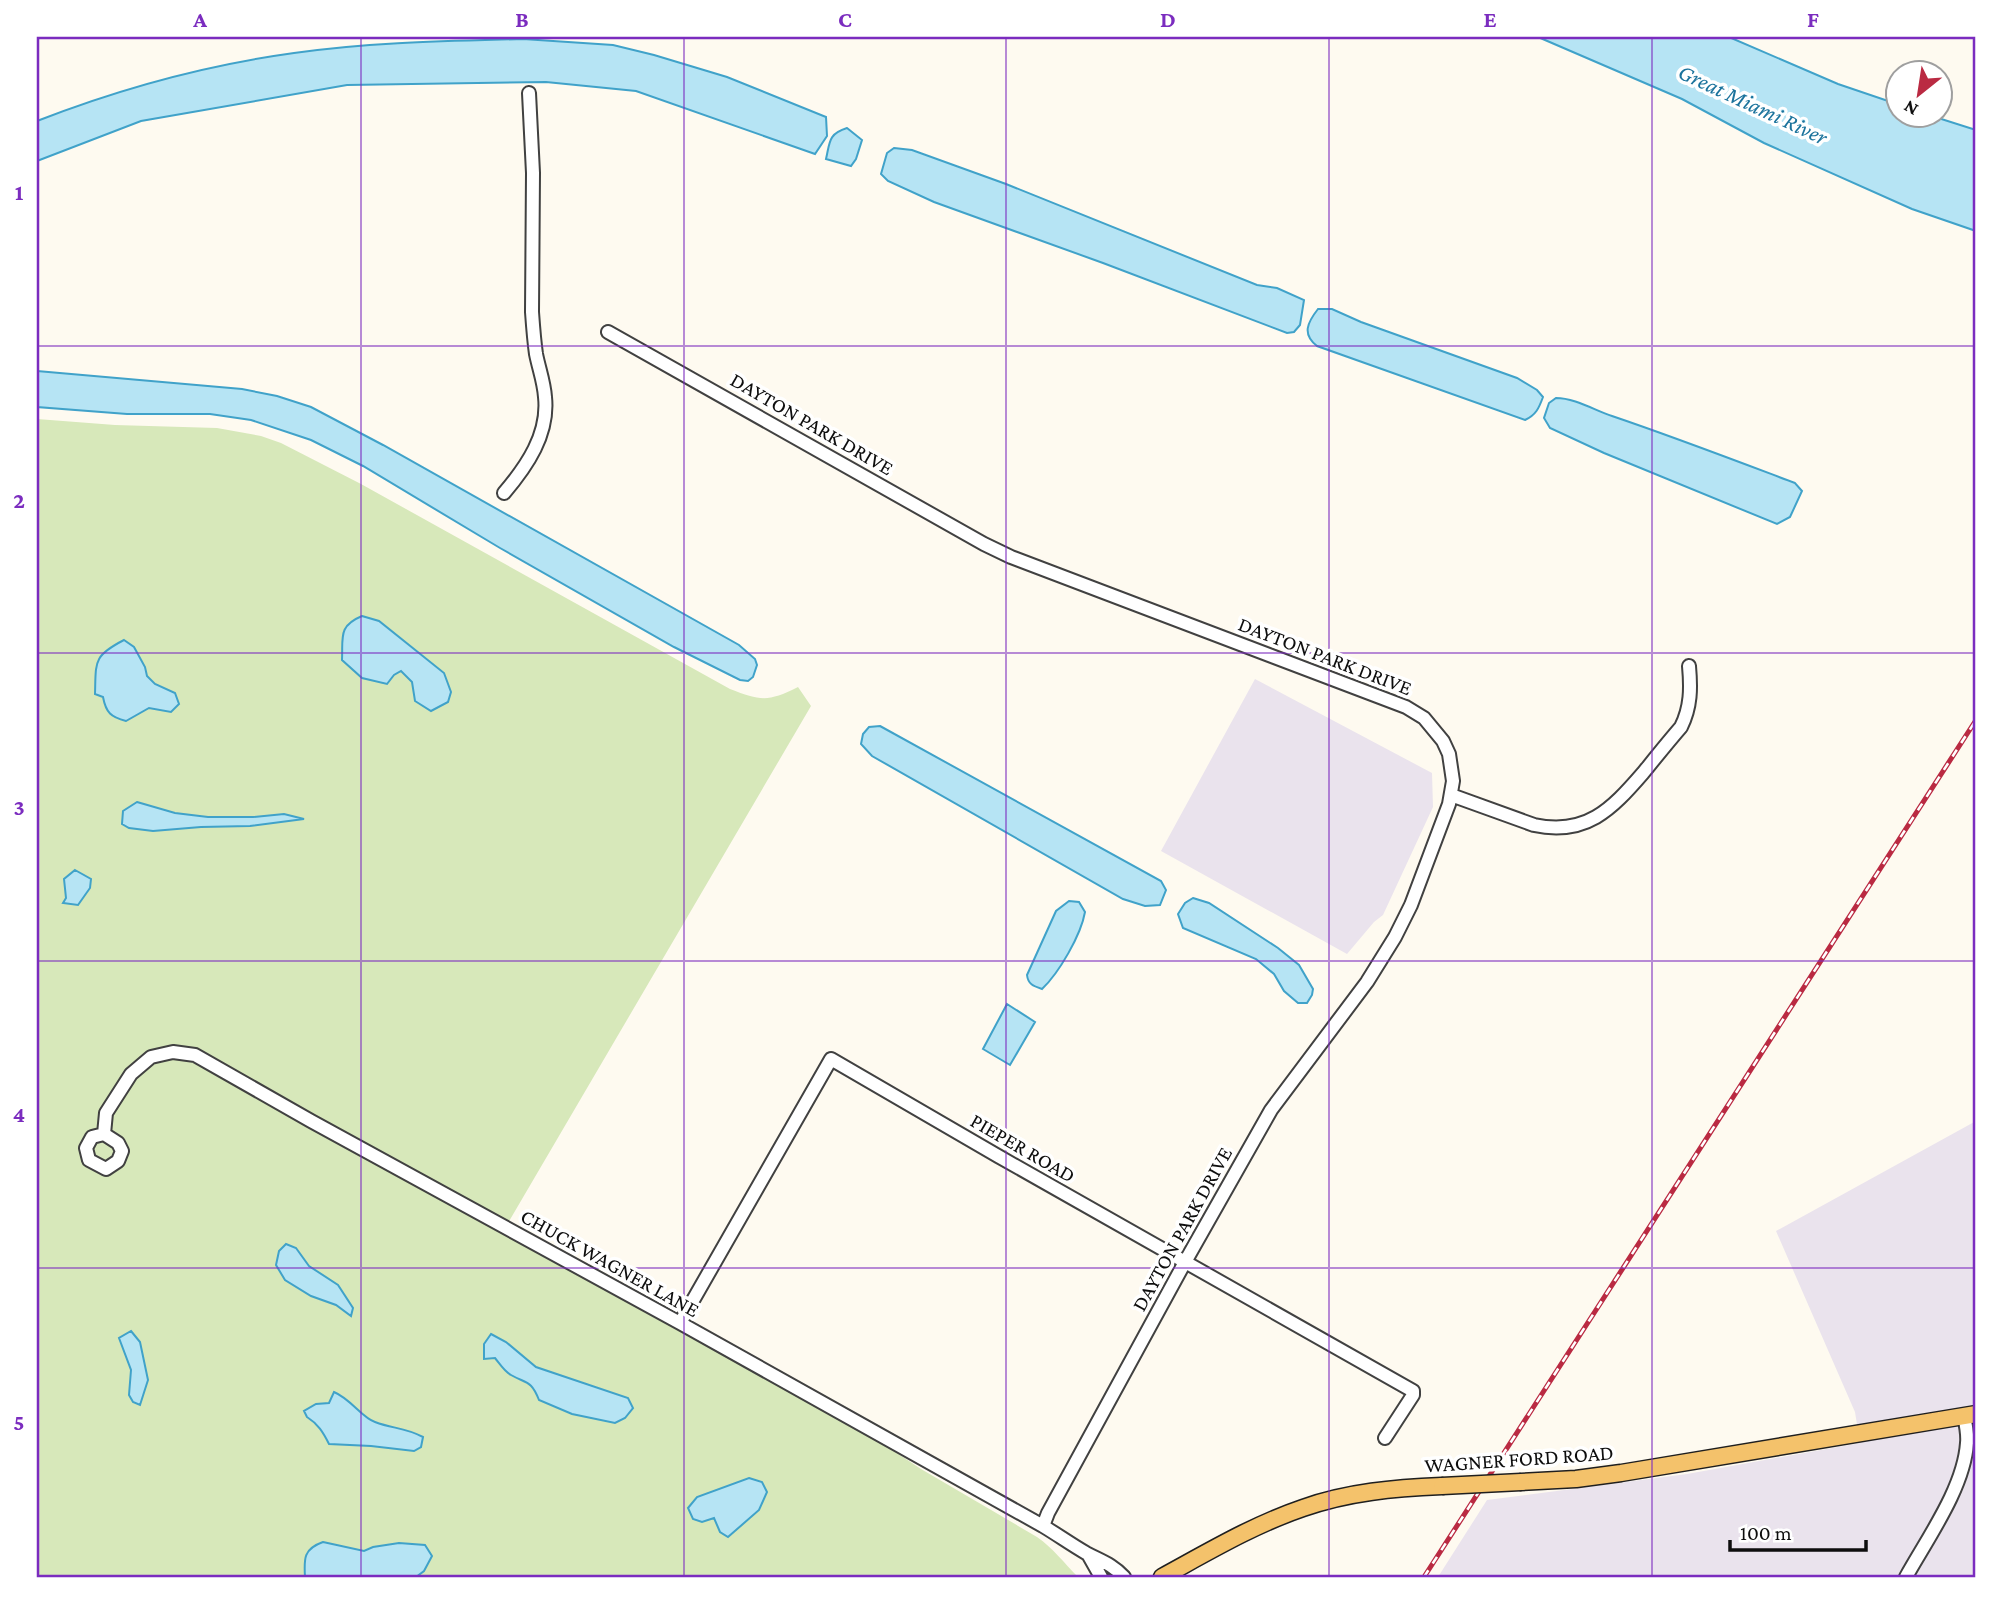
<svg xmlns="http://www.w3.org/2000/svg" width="2013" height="1614" viewBox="0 0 2013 1614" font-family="'Crimson Pro',serif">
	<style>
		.industrial { fill: #eae3ed }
		.green { fill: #d7e8ba }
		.water { fill: #b6e4f4; stroke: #40a2c9; stroke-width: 2 }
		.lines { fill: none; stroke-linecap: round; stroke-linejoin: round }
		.minor-casing { stroke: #414141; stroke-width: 16 }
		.major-casing { stroke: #1f1f1f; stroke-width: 19 }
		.minor { stroke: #fff; stroke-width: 12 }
		.major { stroke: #f4c26b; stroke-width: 16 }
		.rail-casing { stroke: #ba2a42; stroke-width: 5 }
		.rail { stroke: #fff; stroke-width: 2.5; stroke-dasharray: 8; stroke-linecap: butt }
		.major-bridge-casing { stroke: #1f1f1f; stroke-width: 19; stroke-linecap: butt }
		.major-bridge { stroke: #f4c26b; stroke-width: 16 }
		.grid { fill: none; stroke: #7b2cbf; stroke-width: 2; stroke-opacity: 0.55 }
		.labels { text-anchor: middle; stroke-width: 7; stroke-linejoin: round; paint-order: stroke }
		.street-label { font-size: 21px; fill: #0e0e0e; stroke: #fff }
		.water-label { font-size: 23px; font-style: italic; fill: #1b739c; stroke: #fff }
		.neatline { fill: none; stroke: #7b2cbf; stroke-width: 2.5 }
		.grid-label { font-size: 23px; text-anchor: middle; font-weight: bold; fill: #7b2cbf }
	</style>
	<rect width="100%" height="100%" fill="#fefaf0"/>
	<!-- industrial -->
	<path class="industrial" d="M1255 679 1432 773 1433 807 1383 915 1374 922 1347 954 1161 851Z
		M1976 1121V1577H1438L1487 1500 1687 1474 1860 1443 1855 1412 1776 1231Z"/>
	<!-- green -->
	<path class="green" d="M37 419 115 425 217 428 261 436 281 443 361 484 730 689C761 701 768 702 798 687L811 706 505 1228 808 1394 921 1469 1037 1537C1053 1548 1064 1563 1078 1577H37Z"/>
	<!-- water -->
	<path class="water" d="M1538 37H1729L1838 84 1897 104 1898 116H1932L1976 130V231L1912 209 1764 143 1682 99Z
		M523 39 613 45 654 55 727 77 826 117 827 136 815 154 636 91 546 82 347 85 141 121 37 161V121C119 89 207 65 294 53 370 42 447 41 523 39Z
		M847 128 862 140 856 159 851 166 826 159C830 142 828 134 847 128Z
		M894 148 912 150 1006 184 1257 285 1277 288 1304 300 1300 325 1294 332 1287 333 1103 263 934 202 888 181 881 174 887 153Z
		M1318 309H1332L1361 322 1517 378 1537 390 1543 397C1539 408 1536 415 1525 420L1317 346C1302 334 1307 323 1318 309Z
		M37 371 242 389 277 396 311 407 383 445 739 645 755 659 757 665 753 677 748 681 740 680 674 647 500 548 363 466 311 440 251 420 210 414H127L37 407Z
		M1556 398C1575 398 1594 410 1612 416 1674 437 1734 460 1795 483L1802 491 1790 517 1777 524 1604 453 1550 428 1544 418 1549 403Z
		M362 616 379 621 444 673 451 692 448 702 431 711 415 701 412 682 401 671 394 675 387 684 362 678 342 660C343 637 338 626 362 616Z
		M124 640 134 647 145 667 147 676 155 684 175 693 179 704 171 712 149 708 126 721C111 717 106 713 103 697L95 694C96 661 93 656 124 640Z
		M880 726 1161 881 1166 890 1160 905 1145 906 1123 899 872 756 861 744 863 734 869 727Z
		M137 802 175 813 208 817H253L284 814 304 819 250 826 201 827 153 831 129 828 122 824 123 811Z
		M75 870 91 879 90 888 78 905 63 903 66 898 64 879Z
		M1193 898 1209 903 1278 948 1299 965 1313 989 1312 995 1307 1003H1298L1284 991 1274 974 1256 959 1183 928 1178 914 1185 903Z
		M1069 901 1079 902 1085 912C1081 935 1059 973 1042 989 1033 986 1028 984 1027 975L1056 911Z
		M1007 1004 1035 1022 1010 1065 983 1049Z
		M286 1244 296 1248 309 1266 338 1285 353 1308 351 1316 336 1305 311 1296 285 1280 276 1265 279 1251Z
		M131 1331 140 1342 148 1380 140 1405 133 1402 129 1395 131 1370 119 1338Z
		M491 1334 506 1342 536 1367 628 1398 633 1408 625 1418 615 1423 572 1414 539 1400C531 1380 527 1384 511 1375 504 1371 500 1364 495 1358L484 1359V1344Z
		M334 1392C351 1399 362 1418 375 1422 393 1429 404 1427 423 1437L421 1447 414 1451 371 1446 329 1444C323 1432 318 1424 307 1417L304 1411 316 1404 329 1403Z
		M749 1478 762 1482 767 1492 759 1510 728 1537 720 1532 714 1518 702 1522 693 1519 688 1508 697 1497Z
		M323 1542 364 1551 373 1547 399 1543 425 1545 432 1556 424 1571 416 1577H305C304 1559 303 1549 323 1542Z"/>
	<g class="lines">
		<!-- minor casing -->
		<g class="minor-casing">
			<path id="minor" d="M608 332 984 544 1011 557 1406 707 1424 718 1443 741 1449 754 1453 781 1449 804 1411 905 1395 937 1367 982 1271 1110 1185 1262 1048 1513 1043 1526
				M504 493C527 466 549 434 545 397 544 382 539 369 536 354 534 340 533 326 532 312L533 173 529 93
				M1451 795 1534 825C1586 836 1611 810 1643 773 1656 757 1668 742 1681 727 1691 707 1691 688 1689 666
				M104 1134 118 1143 122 1151 118 1161 106 1169 89 1160 86 1148 92 1137 104 1134 106 1113 131 1074 151 1057 173 1052 195 1055 311 1121 680 1323 1043 1526C1058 1535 1072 1545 1086 1553 1101 1561 1112 1564 1124 1577
				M680 1323 831 1059 998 1156 1413 1391V1395L1385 1438
				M1088 1554 1101 1577
				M1906 1577C1927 1539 1964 1488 1967 1443 1968 1434 1966 1425 1964 1416"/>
		</g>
		<!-- major casing -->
		<g class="major-casing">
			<path id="major" d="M1521 1482 1576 1479 1621 1473 1976 1414
				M1162 1577C1208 1552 1253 1525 1303 1508 1348 1492 1395 1488 1442 1486"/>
		</g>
		<!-- minor -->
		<use href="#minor" class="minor"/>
		<!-- major -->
		<use href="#major" class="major"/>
		<!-- rail casing -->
		<g class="rail-casing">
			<path id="rail" d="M1424 1577 1976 720"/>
		</g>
		<!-- rail -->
		<use href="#rail" class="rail"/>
		<!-- major-bridge casing -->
		<g class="major-bridge-casing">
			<path id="major-bridge" d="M1442 1486 1521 1482"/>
		</g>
		<!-- major-bridge -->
		<use href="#major-bridge" class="major-bridge"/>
	</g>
	<!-- grid -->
	<path class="grid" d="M361 37V1577M684 37V1577M1006 37V1577M1329 37V1577M1652 37V1577M37 346H1976M37 653H1976M37 961H1976M37 1268H1976"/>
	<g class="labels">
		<!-- street labels -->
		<g class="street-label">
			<text transform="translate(812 424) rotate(30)" y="7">DAYTON PARK DRIVE</text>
			<text transform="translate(1325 656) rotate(21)" y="7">DAYTON PARK DRIVE</text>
			<text transform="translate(1023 1148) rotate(30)" y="7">PIEPER ROAD</text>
			<text transform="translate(1182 1229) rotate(-61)" y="7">DAYTON PARK DRIVE</text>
			<text transform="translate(610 1263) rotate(29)" y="7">CHUCK WAGNER LANE</text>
			<text transform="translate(1519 1459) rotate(-4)" y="7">WAGNER FORD ROAD</text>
		</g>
		<!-- water labels -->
		<g class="water-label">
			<text transform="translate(1753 104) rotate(25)" y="8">Great Miami River</text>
		</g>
	</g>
	<!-- border -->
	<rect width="2013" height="1614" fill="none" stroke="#ffffff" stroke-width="77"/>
	<!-- north arrow -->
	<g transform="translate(1919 94) rotate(210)"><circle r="33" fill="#ffffff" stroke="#9f9f9f" stroke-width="2"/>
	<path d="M0-5L12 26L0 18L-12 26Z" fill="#ba2a42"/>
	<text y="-10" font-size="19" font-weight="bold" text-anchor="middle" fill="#0e0e0e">N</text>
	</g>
	<!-- scale -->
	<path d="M1730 1540v10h136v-10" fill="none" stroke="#0e0e0e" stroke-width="3.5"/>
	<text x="1740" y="1540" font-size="21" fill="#0e0e0e" stroke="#ffffff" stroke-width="5" paint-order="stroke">100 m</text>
	<rect x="38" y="38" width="1936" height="1538" class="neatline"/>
	<g class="grid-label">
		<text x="200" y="27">A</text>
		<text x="522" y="27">B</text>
		<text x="845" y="27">C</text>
		<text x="1168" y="27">D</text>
		<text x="1490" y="27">E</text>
		<text x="1813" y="27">F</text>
		<text x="19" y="200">1</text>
		<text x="19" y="508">2</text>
		<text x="19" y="815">3</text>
		<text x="19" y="1122">4</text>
		<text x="19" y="1430">5</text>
	</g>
</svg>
